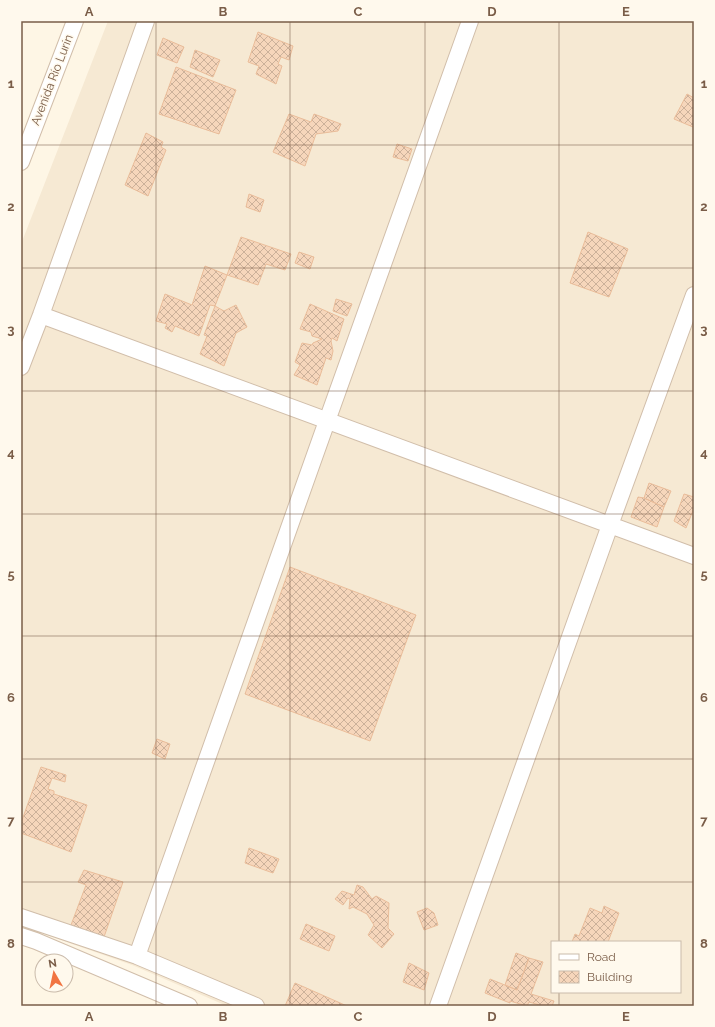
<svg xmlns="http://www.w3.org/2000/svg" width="715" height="1027" viewBox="0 0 715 1027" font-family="Raleway,sans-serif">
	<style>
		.residential { fill: #f6e9d3; fill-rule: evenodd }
		.building { fill: url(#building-cross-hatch); stroke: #eabd9a }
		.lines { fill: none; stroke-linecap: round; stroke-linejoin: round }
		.minor-casing { stroke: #d1beaa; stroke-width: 18 }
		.minor { stroke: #fff; stroke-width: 16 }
		.grid { fill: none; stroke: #7a5d48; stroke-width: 1; stroke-opacity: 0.55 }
		.labels { text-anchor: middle; stroke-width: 3; stroke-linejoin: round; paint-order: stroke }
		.street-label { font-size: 12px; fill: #7a5d48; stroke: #fff9ed }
		.neatline { fill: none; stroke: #7a5d48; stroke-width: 1.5 }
		.grid-label { font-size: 13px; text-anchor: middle; font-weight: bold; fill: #7a5d48 }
	</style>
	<defs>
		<pattern id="building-cross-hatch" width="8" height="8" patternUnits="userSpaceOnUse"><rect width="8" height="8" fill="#f6d6bb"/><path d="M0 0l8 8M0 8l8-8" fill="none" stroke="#ccb19a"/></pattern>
	</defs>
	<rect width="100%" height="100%" fill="#fef6e5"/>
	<!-- residential -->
	<path class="residential" d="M108 21H694V1006H227L132 965 21 926V244ZM552 942H680V992H552Z"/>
	<!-- building -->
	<path class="building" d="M258 32 293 46 289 60 281 57 278 64 282 66 276 84 256 74 259 66 248 62Z
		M163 38 184 47 177 63 157 55Z
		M195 50 220 60 213 77 190 67Z
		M176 67 236 90 219 134 159 114Z
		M687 94 694 98V124L693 127 674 119Z
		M289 114 311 122 314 114 341 124 338 131 316 134 305 166 273 152Z
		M146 133 163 142 161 147 166 150 148 196 125 185Z
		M397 144 412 149 408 161 393 157Z
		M249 194 264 200 260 212 246 207Z
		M588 232 628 249 609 297 570 283Z
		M241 237 291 254 285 270 266 264 258 285 227 275Z
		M299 252 314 257 310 269 295 263Z
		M205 266 227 275 215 306 210 305 199 336 175 326 172 332 165 328 167 324 156 321 165 294 192 305Z
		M336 299 352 304 347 316 333 311Z
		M310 304 344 319 337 341 332 338 331 341 333 351 331 360 326 358 317 385 294 375 300 365 295 362 302 343 312 345 313 343 322 339 312 336 311 332 300 329Z
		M236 305 247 327 236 333 224 366 200 354 207 336 204 335 215 306 224 311Z
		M649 483 671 491 664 507 644 498Z
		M684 494 694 497V508L686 528 674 521Z
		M638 497 644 498 664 507 657 527 631 517Z
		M290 567 416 615 370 741 245 694Z
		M157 739 170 744 165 759 152 753Z
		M41 767 66 775 65 782 52 778 48 789 54 791V794L87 805 71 852 21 833V823Z
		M249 848 279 859 273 873 245 863Z
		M84 870 123 882 104 937 71 925 86 885 78 882Z
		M357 885 363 887 372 899 376 896 389 903 388 928 394 934 382 948 368 935 374 925 367 914 353 907 349 909 350 899 348 898 343 905 335 899 342 891 354 895Z
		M604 906 619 913 608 942H572L575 934 579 936 590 908 602 913Z
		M427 908 434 913 438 925 424 930 417 912Z
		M306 924 335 936 329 951 300 939Z
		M516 953 529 958 517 990 505 985Z
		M529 958 543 962 531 994 554 1001 552 1006H543L529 1002 527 1006 510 1001V1003L485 993 490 979 517 990Z
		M409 963 429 973 424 990 403 982Z
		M295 983 347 1006H285Z"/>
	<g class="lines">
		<!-- minor casing -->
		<g class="minor-casing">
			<path id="minor" d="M21 162 75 21
				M41 315 694 556
				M21 367 41 315 146 21
				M21 917 137 956 256 1006
				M21 936 36 941 189 1006
				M137 956 327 421 470 21
				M438 1006 610 525 694 295"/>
		</g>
		<!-- minor -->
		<use href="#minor" class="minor"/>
	</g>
	<!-- grid -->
	<path class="grid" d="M156 21V1006M290 21V1006M425 21V1006M559 21V942M21 145H694M21 268H694M21 391H694M21 514H694M21 636H694M21 759H694M21 882H694M559 992V1006"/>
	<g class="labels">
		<!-- street labels -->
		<g class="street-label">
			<text transform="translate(52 80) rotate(-69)" y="4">Avenida Río Lurín</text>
		</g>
	</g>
	<!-- border -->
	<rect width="715" height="1027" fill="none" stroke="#fff9ed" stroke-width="44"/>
	<!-- legend -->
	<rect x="551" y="941" width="130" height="52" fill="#fff9ed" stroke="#cabbab"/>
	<rect x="559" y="954" width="20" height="6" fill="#ffffff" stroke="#cabbab"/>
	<text x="587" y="961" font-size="12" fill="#7a5d48">Road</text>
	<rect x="559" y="971" width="20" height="12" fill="url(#building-cross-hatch)" stroke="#cabbab"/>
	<text x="587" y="981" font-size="12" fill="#7a5d48">Building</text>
	<!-- north arrow -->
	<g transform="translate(54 973) rotate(351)"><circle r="19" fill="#fff9ed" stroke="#cabbab"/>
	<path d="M0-3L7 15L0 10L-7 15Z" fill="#f17441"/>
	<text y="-6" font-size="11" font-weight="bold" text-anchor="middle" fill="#7a5d48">N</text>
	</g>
	<rect x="22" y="22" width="671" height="983" class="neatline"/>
	<g class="grid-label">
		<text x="89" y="16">A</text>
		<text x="223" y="16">B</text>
		<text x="358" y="16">C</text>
		<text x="492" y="16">D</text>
		<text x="626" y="16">E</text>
		<text x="11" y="88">1</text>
		<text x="704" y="88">1</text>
		<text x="11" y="211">2</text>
		<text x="704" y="211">2</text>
		<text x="11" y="334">3</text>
		<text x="704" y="334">3</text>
		<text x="11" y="457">4</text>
		<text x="704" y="457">4</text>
		<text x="11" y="579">5</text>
		<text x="704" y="579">5</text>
		<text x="11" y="702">6</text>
		<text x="704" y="702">6</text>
		<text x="11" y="825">7</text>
		<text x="704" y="825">7</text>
		<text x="11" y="948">8</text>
		<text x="704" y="948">8</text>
		<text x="89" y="1021">A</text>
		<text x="223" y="1021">B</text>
		<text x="358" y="1021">C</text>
		<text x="492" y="1021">D</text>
		<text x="626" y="1021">E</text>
	</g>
</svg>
